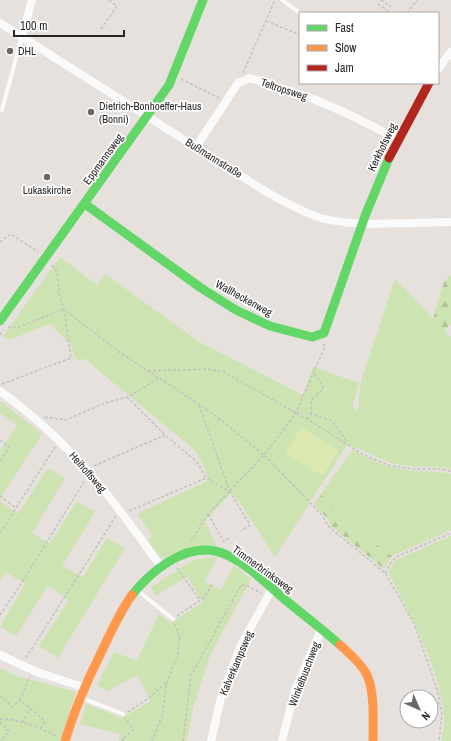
<svg xmlns="http://www.w3.org/2000/svg" width="451" height="741" viewBox="0 0 451 741" font-family="'Archivo Narrow',sans-serif">
	<style>
		.grass { fill: #cde3b2 }
		.forest { fill: url(#forest-firs) }
		.pitch { fill: #dbe8af }
		.lines { fill: none; stroke-linecap: round; stroke-linejoin: round }
		.path { stroke: #c2c2c1; stroke-width: 1.5; stroke-dasharray: 3 2; stroke-linecap: butt }
		.lane { stroke: #fbfafa; stroke-width: 4 }
		.street { stroke: #fbfafa; stroke-width: 8 }
		.fast { stroke: #63d668; stroke-width: 9 }
		.slow { stroke: #ff974d; stroke-width: 9 }
		.jam { stroke: #b3261e; stroke-width: 9 }
		.poi-dot { fill: #6a6866; stroke: #fff; stroke-width: 1.5 }
		.labels { text-anchor: middle; stroke-width: 3.5; stroke-linejoin: round; paint-order: stroke }
		.poi-label { font-size: 11px; fill: #272727; stroke: #fff; text-anchor: start }
		.street-label { font-size: 11px; fill: #272727; stroke: #fff }
	</style>
	<defs>
		<pattern id="forest-firs" width="22" height="20" patternUnits="userSpaceOnUse"><rect width="22" height="20" fill="#cde3b2"/><path d="M5 1l3.5 6h-7zM16 11l3.5 6h-7z" fill="#b0c399"/></pattern>
	</defs>
	<rect width="100%" height="100%" fill="#e6e1dc"/>
	<!-- grass -->
	<path class="grass" d="M60 257 97 285 105 274 201 343 303 395 313 367 359 383 352 406 358 412 361 381 395 279 451 337V469C430 465 410 469 389 462 375 458 361 447 347 445L275 557 239 501 231 493 205 521 217 547 167 558 160 557 148 540 153 536 137 514 209 480 197 452 85 359 78 360 74 356 71 345 50 324 9 340 3 336Z
		M0 401 42 434 0 499V451L17 425 0 413Z
		M353 449C372 462 394 470 417 471 429 472 439 471 451 474V530L392 556 359 533 321 494Z
		M48 468 65 478 32 533 50 544 77 501 95 512 62 566 83 577 107 538 125 548 58 658 39 646 69 600 48 586 16 636 0 627 25 584 6 572 0 581V501L18 514Z
		M451 536V741H441C443 732 445 722 444 714 439 666 410 614 388 572L396 560Z
		M217 557 205 582 221 590 234 565 251 580 210 655 193 708 187 741H119L120 734 80 724 86 704 122 718 151 701 137 675 108 691 97 686 114 652 137 661 159 614 170 623 203 603 187 576 156 596 151 587 193 560Z
		M0 668 17 676 76 692 60 741H0Z"/>
	<!-- forest -->
	<path class="forest" d="M451 275V324L444 331 433 319 444 282Z
		M321 494 359 533 392 556 384 569 330 525 327 518 314 504Z"/>
	<!-- pitch -->
	<path class="pitch" d="M301 427 339 450 323 476 285 454Z"/>
	<g class="lines">
		<!-- path -->
		<path class="path" d="M381 0 391 7
			M378 4 391 13
			M407 13 417 0
			M266 21 300 35
			M33 27 37 29
			M101 29 117 6 109 0
			M243 73 275 0
			M181 79 219 98
			M0 242 11 234 38 252
			M52 265 57 272 60 298 64 309 119 352 199 404 227 425 264 455 322 515 328 526 385 573 400 598 415 626 437 689 442 714 439 741
			M0 335 3 330
			M148 371 208 369 224 372 307 419 364 455 391 466 414 469H439L451 471
			M2 384 71 358 64 309 19 327H8
			M127 397 165 435 197 462 206 478
			M199 405 230 492
			M311 414V400C325 389 327 388 314 374
			M45 418 47 417 66 420 105 403 128 397 159 378
			M307 419 311 414 332 421 347 442
			M0 440 9 447 0 462
			M94 466 165 435
			M0 496 16 508
			M129 511 206 478 230 492 250 525 241 531
			M208 514 224 542 229 538
			M0 533 55 447
			M191 542 208 514 264 455 296 413 325 346 323 344
			M177 568 200 600
			M385 573 392 561 398 556 451 533
			M0 615 23 581 85 480
			M177 616 205 597 213 583
			M26 658 116 516
			M0 696 13 707 20 700 45 721 41 728
			M20 700 30 676
			M128 712 149 698 167 682
			M0 719C20 719 39 727 56 736
			M0 722 9 731 0 741
			M22 723 30 709
			M124 741 122 739 133 730 126 719
			M152 741 162 716 167 682 177 657 180 637 174 623
			M183 741 191 676 241 585 248 586 261 593"/>
		<!-- lane -->
		<path class="lane" d="M282 0 300 13
			M2 110 22 36
			M137 590 173 619
			M82 698 123 714"/>
		<!-- street -->
		<path class="street" d="M0 23 268 193C285 202 302 212 321 218 358 228 413 222 451 222
			M22 36 32 0
			M438 69 451 52
			M196 147 238 83 250 78 311 98 346 113 398 139
			M0 391C69 440 113 499 161 567
			M0 655 37 672 83 687
			M211 741 221 698 241 645 272 589
			M282 741 295 690 321 630"/>
		<!-- fast -->
		<path class="fast" d="M85 204 201 288 236 310 270 326 312 337 324 333 365 216 389 158
			M0 321 169 85 203 0
			M132 595C151 571 183 545 215 551 238 555 266 583 283 598 302 614 321 628 340 645"/>
		<!-- slow -->
		<path class="slow" d="M340 645C349 653 361 663 367 675 375 692 373 723 373 741
			M65 741C74 711 86 683 100 655 110 634 119 613 132 595"/>
		<!-- jam -->
		<path class="jam" d="M389 158 429 83"/>
	</g>
	<!-- markers -->
	<g class="poi-dot">
		<circle cx="10" cy="51" r="4"/>
		<circle cx="91" cy="112" r="4"/>
		<circle cx="47" cy="177" r="4"/>
	</g>
	<g class="labels">
		<!-- poi labels -->
		<g class="poi-label">
			<text x="18" y="55">DHL</text>
			<text x="99" y="110">Dietrich-Bonhoeffer-Haus<tspan x="99" dy="13">(Bonni)</tspan></text>
			<text x="47" y="194" text-anchor="middle">Lukaskirche</text>
		</g>
		<!-- street labels -->
		<g class="street-label">
			<text transform="translate(284 89) rotate(18)" y="4">Teltropsweg</text>
			<text transform="translate(382 147) rotate(-64)" y="4">Kerkhofsweg</text>
			<text transform="translate(214 158) rotate(32)" y="4">Bußmannstraße</text>
			<text transform="translate(103 159) rotate(-54)" y="4">Eppmannsweg</text>
			<text transform="translate(244 298) rotate(29)" y="4">Wallheckenweg</text>
			<text transform="translate(88 472) rotate(49)" y="4">Heihoffsweg</text>
			<text transform="translate(263 569) rotate(36)" y="4">Timmerbrinksweg</text>
			<text transform="translate(236 663) rotate(-67)" y="4">Kalverkampsweg</text>
			<text transform="translate(304 674) rotate(-69)" y="4">Winkelbuschweg</text>
		</g>
	</g>
	<!-- legend -->
	<rect x="299" y="12" width="140" height="72" fill="#ffffff" stroke="#a9a9a9"/>
	<rect x="307" y="25" width="20" height="6" fill="#63d668" stroke="#a9a9a9"/>
	<text x="335" y="32" font-size="12" fill="#272727">Fast</text>
	<rect x="307" y="45" width="20" height="6" fill="#ff974d" stroke="#a9a9a9"/>
	<text x="335" y="52" font-size="12" fill="#272727">Slow</text>
	<rect x="307" y="65" width="20" height="6" fill="#b3261e" stroke="#a9a9a9"/>
	<text x="335" y="72" font-size="12" fill="#272727">Jam</text>
	<!-- north arrow -->
	<g transform="translate(419 709) rotate(135)"><circle r="19" fill="#ffffff" stroke="#a9a9a9"/>
	<path d="M0-3L7 15L0 10L-7 15Z" fill="#6a6866"/>
	<text y="-6" font-size="11" font-weight="bold" text-anchor="middle" fill="#272727">N</text>
	</g>
	<!-- scale -->
	<path d="M14 30v6h110v-6" fill="none" stroke="#272727" stroke-width="2"/>
	<text x="20" y="30" font-size="12" fill="#272727" stroke="#ffffff" stroke-width="3" paint-order="stroke">100 m</text>
</svg>
